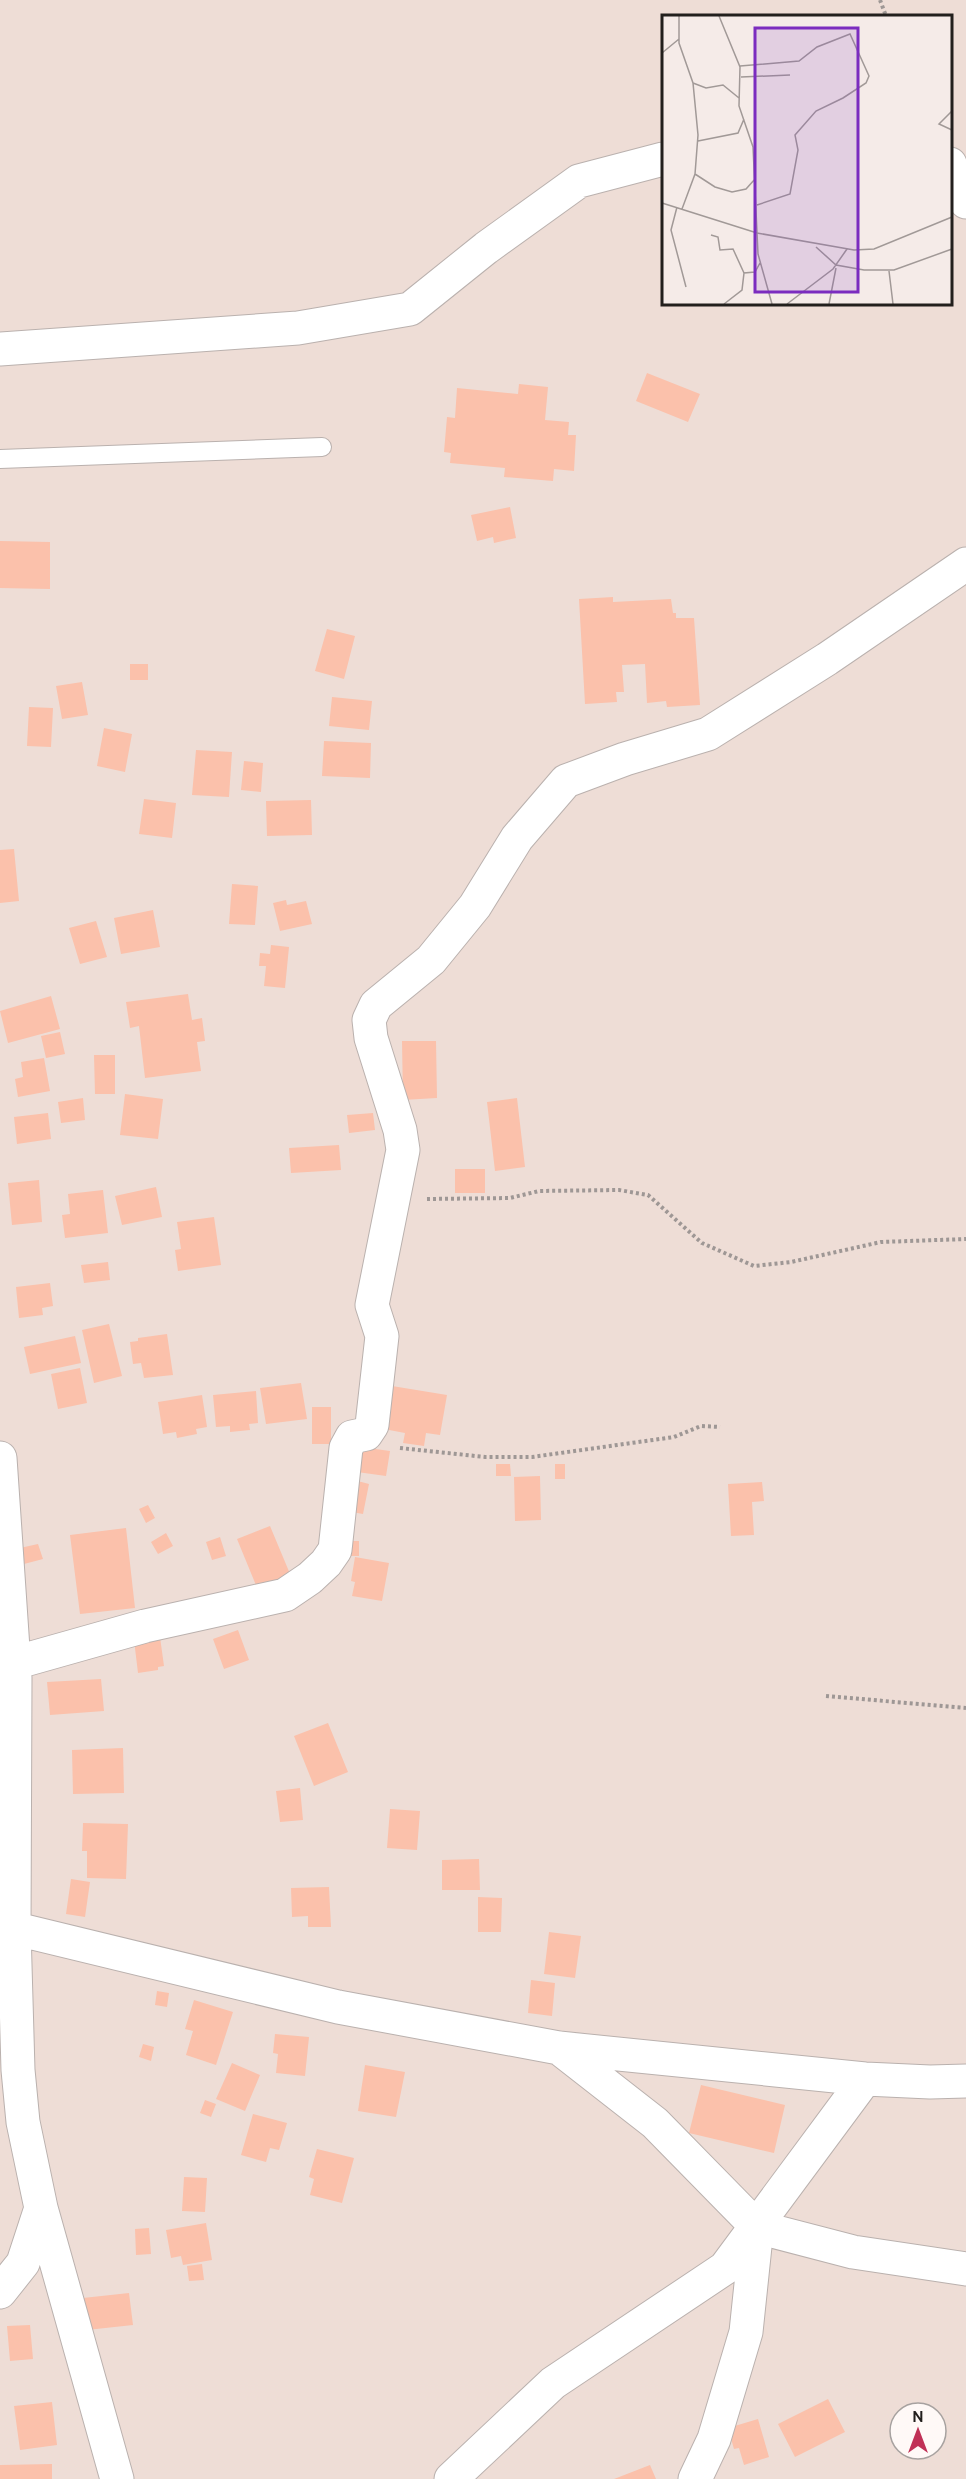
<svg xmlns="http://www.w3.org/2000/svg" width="966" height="2479" viewBox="0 0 966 2479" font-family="Cabin,sans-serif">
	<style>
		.built { fill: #eeddd6; fill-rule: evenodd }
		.building { fill: #fbc1ab }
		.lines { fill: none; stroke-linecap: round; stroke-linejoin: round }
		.service-casing { stroke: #bab1ae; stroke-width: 20 }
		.minor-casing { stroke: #bab1ae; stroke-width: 35 }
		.path { stroke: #9e9795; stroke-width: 4; stroke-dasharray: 3 3; stroke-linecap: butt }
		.service { stroke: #fff; stroke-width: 18 }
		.minor { stroke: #fff; stroke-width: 33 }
		.inset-road { fill: none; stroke: #a19997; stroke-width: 1.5 }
		.view { fill: #7b2cbf; fill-opacity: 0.15; stroke: #7b2cbf; stroke-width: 3 }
		.inset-edge { fill: none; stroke: #221f1d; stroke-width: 3 }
	</style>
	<rect width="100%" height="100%" fill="#f5ebe8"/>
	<!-- built -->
	<path class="built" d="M0 0H966V2479H0ZM663 16H950V303H663ZM900 2413H936V2449H900Z"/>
	<!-- building -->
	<path class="building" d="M647 373 700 394 688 422 636 401Z
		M519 384 548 387 545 420 569 422 568 435H576L574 471 554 469 553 481 504 477 505 468 450 463 451 453 444 452 447 417 455 418 457 388 518 394Z
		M510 507 516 538 494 543 493 537 477 541 471 515Z
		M0 541 50 542V589L0 588Z
		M613 597V602L671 599 673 613H676V618H694L700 705 667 707 666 701 647 703 645 664 622 665 624 692H616L617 702 585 704 579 599Z
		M327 629 355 636 344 679 315 671Z
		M130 664H148V680H130Z
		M82 682 88 715 62 719 56 686Z
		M332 697 372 701 369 730 329 726Z
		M29 707 53 708 51 747 27 746Z
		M104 728 132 734 125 772 97 766Z
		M324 741 371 743 370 778 322 776Z
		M196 750 232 752 229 797 192 795Z
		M244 761 263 763 261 792 241 790Z
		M144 799 176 803 172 838 139 834Z
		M311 800 312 835 267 836 266 801Z
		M14 849 19 901 0 903V850Z
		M232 884 258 886 255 925 229 924Z
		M286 900 287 905 306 901 312 924 280 931 273 903Z
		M153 910 160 947 121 954 114 918Z
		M96 921 107 957 80 964 69 928Z
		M271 945 289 947 285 988 264 986 266 966H259L260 953 270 954Z
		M188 994 192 1020 202 1018 205 1041 197 1042 201 1071 145 1078 139 1026 130 1028 126 1002Z
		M51 996 60 1029 8 1043 0 1011Z
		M60 1032 65 1054 46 1058 41 1036Z
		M402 1041H436L437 1098 403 1100Z
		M94 1055H115V1094H95Z
		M44 1058 50 1091 18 1097 15 1079 23 1077 21 1062Z
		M125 1094 163 1099 158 1139 120 1135Z
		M83 1098 85 1120 61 1123 58 1102Z
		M517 1098 525 1167 495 1171 487 1102Z
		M48 1113 51 1139 17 1144 14 1117Z
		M373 1113 375 1130 349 1133 347 1115Z
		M339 1145 341 1170 291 1173 289 1148Z
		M455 1169H485V1193H455Z
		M39 1180 42 1222 12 1225 8 1183Z
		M156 1187 162 1217 122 1225 115 1196Z
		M103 1190 108 1233 65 1238 62 1215 70 1214 68 1194Z
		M214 1217 221 1265 178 1271 175 1250 181 1249 177 1222Z
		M108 1262 110 1280 84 1283 81 1265Z
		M50 1283 53 1306 42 1308 43 1315 19 1318 16 1287Z
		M109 1324 122 1376 94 1383 82 1330Z
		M167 1334 173 1375 144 1378 141 1363 133 1364 130 1342 138 1341V1338Z
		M75 1336 81 1363 30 1374 24 1347Z
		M80 1368 87 1403 58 1409 51 1374Z
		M301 1383 307 1419 266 1424 260 1388Z
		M392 1386 447 1395 440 1435 426 1433 424 1446 403 1443 405 1433 384 1429Z
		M256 1391 258 1423 249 1424 250 1430 230 1432V1426L216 1427 213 1395Z
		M202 1395 207 1427 196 1429 197 1434 177 1438 176 1432 163 1434 158 1402Z
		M312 1407H331V1444H312Z
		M361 1447 390 1451 386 1476 357 1472Z
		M496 1464H510L511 1476H496Z
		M555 1464H565V1479H555Z
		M540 1476 541 1520 515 1521 514 1477Z
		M354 1480 369 1484 363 1514 346 1511Z
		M762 1482 764 1501 752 1502 754 1535 731 1536 728 1484Z
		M148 1505 155 1518 146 1523 139 1509Z
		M270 1526 293 1581 260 1595 237 1539Z
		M126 1528 135 1608 80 1614 70 1535Z
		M166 1533 173 1546 158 1554 151 1542Z
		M220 1537 226 1556 212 1560 206 1542Z
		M344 1541H359V1556H344Z
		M38 1544 43 1559 24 1564 20 1548Z
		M355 1557 389 1563 382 1601 352 1596 355 1582 351 1581Z
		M238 1630 249 1660 224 1669 213 1639Z
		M160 1637 164 1666 158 1667V1670L138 1673 134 1640Z
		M101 1679 104 1711 50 1715 47 1682Z
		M328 1723 348 1772 314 1786 294 1736Z
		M123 1748 124 1793 73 1794 72 1750Z
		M300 1788 303 1820 280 1822 276 1791Z
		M390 1809 420 1811 417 1850 387 1848Z
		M83 1823 128 1824 126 1879 87 1878V1851H82Z
		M479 1859 480 1890H442V1860Z
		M71 1879 90 1882 85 1917 66 1914Z
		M329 1887 331 1927H308V1916L292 1917 291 1888Z
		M478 1897 502 1898 501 1932H478Z
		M549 1932 581 1936 575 1978 544 1974Z
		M531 1980 555 1983 552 2016 528 2013Z
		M157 1991 169 1993 167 2007 155 2005Z
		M194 2000 233 2012 216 2065 186 2055 193 2031 185 2029Z
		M275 2034 309 2037 305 2076 276 2073 278 2054 273 2053Z
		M143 2044 154 2047 151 2061 139 2057Z
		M232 2063 260 2075 245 2111 216 2099Z
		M365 2065 405 2072 396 2117 358 2111Z
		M701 2085 785 2105 774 2153 689 2133Z
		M205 2100 216 2104 211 2117 200 2113Z
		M253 2114 287 2123 279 2150 270 2148 266 2162 241 2155Z
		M317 2149 354 2158 342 2203 310 2195 314 2179 309 2177Z
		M184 2177 207 2178 205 2212 182 2211Z
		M206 2223 212 2260 183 2265 181 2256 171 2258 166 2230Z
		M149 2228 151 2254 136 2255 135 2229Z
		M202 2264 204 2280 189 2281 187 2266Z
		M129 2293 133 2325 87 2330 83 2298Z
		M30 2325 33 2359 10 2361 7 2326Z
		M828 2399 845 2432 795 2457 778 2424Z
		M52 2402 57 2445 20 2450 14 2406Z
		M758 2419 769 2457 744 2465 739 2448 734 2449 728 2428Z
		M52 2464V2479H0V2465Z
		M650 2465 656 2479H614Z"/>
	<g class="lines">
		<!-- service casing -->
		<g class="service-casing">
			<path id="service" d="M0 459 322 447"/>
		</g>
		<!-- minor casing -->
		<g class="minor-casing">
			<path id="minor" d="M950 164 966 202
				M0 349 298 328 410 309 486 248 579 181 663 159
				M0 1458 15 1678 14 1930 18 2070 23 2122 41 2208 117 2479
				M14 1663 145 1626 285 1595 310 1578 326 1563 335 1550 346 1448 352 1437 366 1434 372 1425 382 1336 372 1305 403 1150 400 1130 371 1038 369 1020 376 1005 431 960 475 906 517 838 566 781 625 759 708 734 827 659 966 564
				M0 1925 338 2007 559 2048 865 2079 930 2082 966 2081
				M559 2048 655 2123 757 2227 853 2252 966 2269
				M0 2292 23 2263 41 2208
				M451 2479 553 2383 725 2268 865 2079
				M695 2479 714 2439 746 2332 757 2227"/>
		</g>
		<!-- path -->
		<path class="path" d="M880 0 886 16
			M427 1199 510 1198 539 1191 619 1190 648 1195 702 1243 754 1266 791 1262 881 1242 966 1239
			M400 1448 485 1457H532L674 1437 701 1426 720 1427
			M826 1696 966 1708"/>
		<!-- service -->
		<use href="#service" class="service"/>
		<!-- minor -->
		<use href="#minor" class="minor"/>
	</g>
	<!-- overview -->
	<g transform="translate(662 15)">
		<rect width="290" height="290" fill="#f5ebe8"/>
		<path class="inset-road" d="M17 1V28L31 68 36 120 33 159 20 194M57 1 78 52 77 91 91 132 96 239 110 289M0 38 17 24M78 51 137 46 155 32 188 19 207 61 204 68 181 83 154 96 133 120 136 135 128 179 95 190M79 62 128 60M31 68 44 73 61 70 77 83M290 96 277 109 290 115M36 126 76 118 82 104M33 159 53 172 70 177 84 174 93 164M0 188 95 218 192 235 212 234 290 202M15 192 9 215 24 272M49 220 56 222 58 235 71 234 82 258M154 232 174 250 202 255H232L290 234M227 256 231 289M62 289 80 275 82 258 93 257 98 248M125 289 171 254 185 234M167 289 174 253"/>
		<path class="view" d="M93 13H196V277H93Z"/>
		<rect width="290" height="290" class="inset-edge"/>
	</g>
	<!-- north arrow -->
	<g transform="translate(918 2431)"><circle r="28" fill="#fff9f7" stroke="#a7a2a0" stroke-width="1.5"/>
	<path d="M0-4.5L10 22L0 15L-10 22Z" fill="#c03056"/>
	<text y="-9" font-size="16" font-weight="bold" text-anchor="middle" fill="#221f1d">N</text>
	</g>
</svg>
